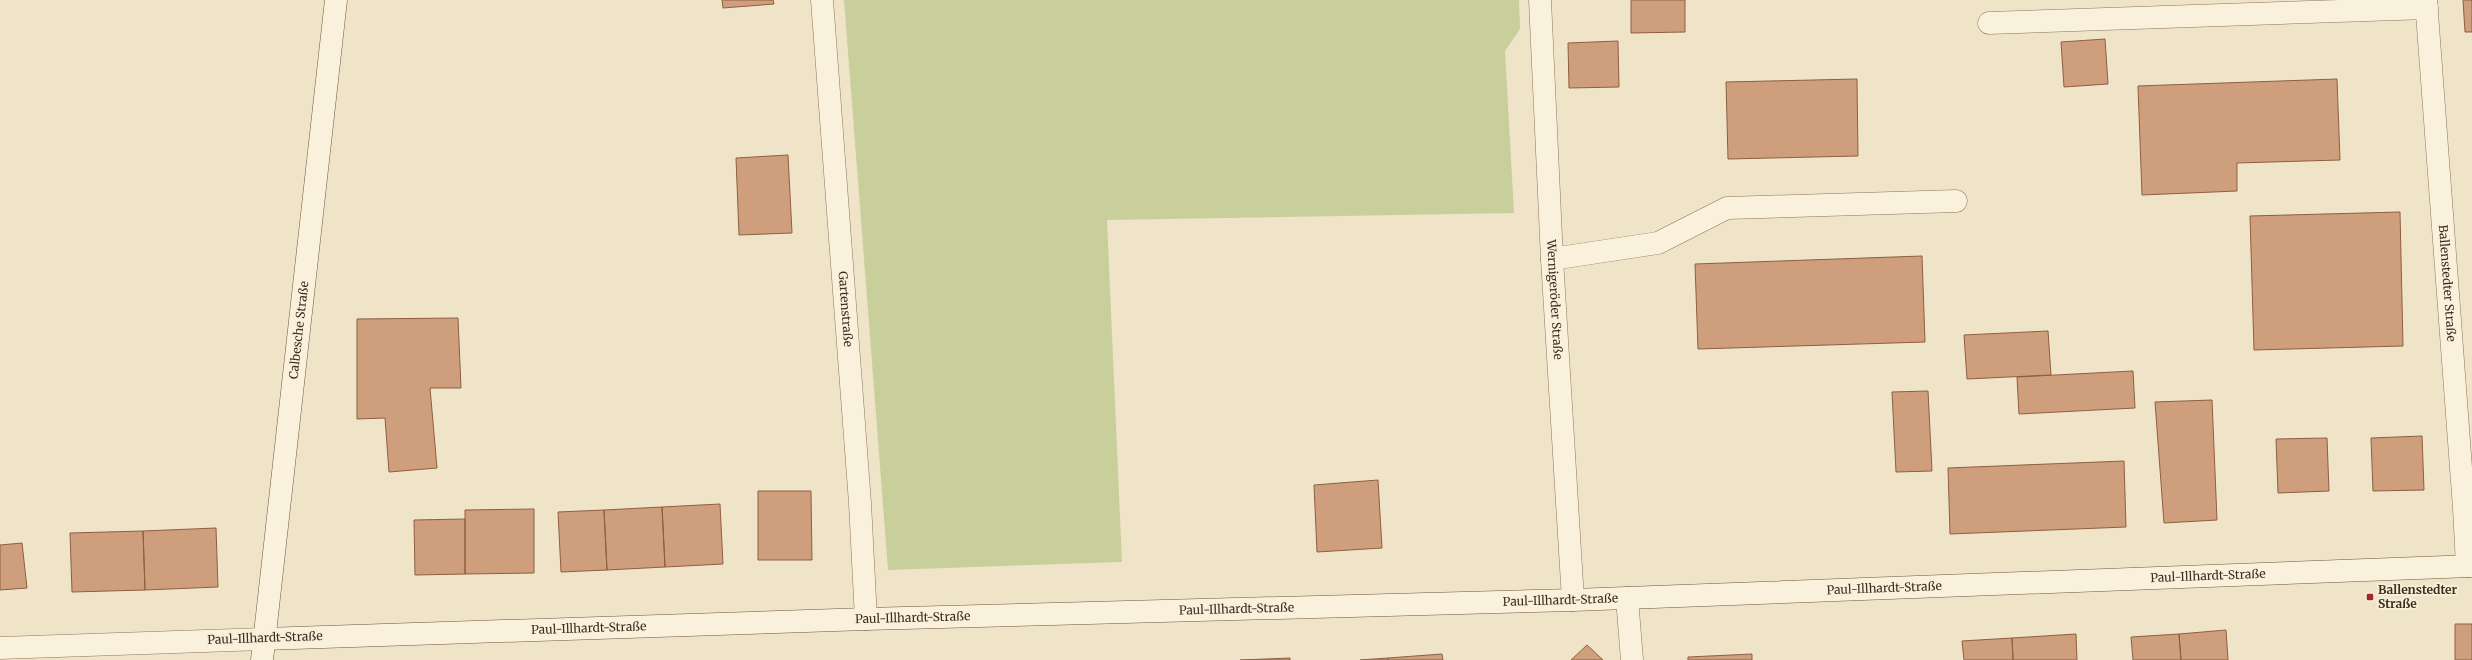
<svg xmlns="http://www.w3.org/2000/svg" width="2472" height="660" viewBox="0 0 2472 660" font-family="Merriweather,serif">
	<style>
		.green { fill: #c9cf9b }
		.building { fill: #cf9f7d; stroke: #8d5f41 }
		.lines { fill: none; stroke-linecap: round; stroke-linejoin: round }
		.lane-casing { stroke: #8d765c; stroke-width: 23 }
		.street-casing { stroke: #8d765c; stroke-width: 23 }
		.secondary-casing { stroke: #6f573f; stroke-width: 23 }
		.lane { stroke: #faf1dc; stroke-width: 22 }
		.street { stroke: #faf1dc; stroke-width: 22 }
		.secondary { stroke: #faf1dc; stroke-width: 22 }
		.poi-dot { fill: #9e2a2b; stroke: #f7eed8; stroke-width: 1.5 }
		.labels { text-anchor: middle; stroke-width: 4; stroke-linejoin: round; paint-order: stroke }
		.street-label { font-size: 12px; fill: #3d2e20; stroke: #f7eed8 }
		.poi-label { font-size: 12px; font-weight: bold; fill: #3d2e20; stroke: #f7eed8; text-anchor: start }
	</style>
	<rect width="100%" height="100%" fill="#f0e4c8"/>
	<!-- green -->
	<path class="green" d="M844 0H1519L1520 29 1505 51 1514 213 1107 220 1122 562 888 570Z"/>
	<!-- building -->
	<path class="building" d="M722 0H773L774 4 723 8Z
		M1631 0H1685V32L1631 33Z
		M2463 0H2472V32H2465Z
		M2105 39 2108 84 2064 87 2061 42Z
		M1618 41 1619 87 1569 88 1568 43Z
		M1857 79 1858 156 1728 159 1726 82Z
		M2337 79 2340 160 2237 163V191L2142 195 2138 86Z
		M788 155 792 233 739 235 736 158Z
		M2400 212 2403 346 2254 350 2250 216Z
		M1922 256 1925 342 1698 349 1695 264Z
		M458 318 461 388H430L437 468 389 472 385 418 357 419V319Z
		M2048 331 2051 375 1967 379 1964 335Z
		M2133 371 2135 408 2019 414 2017 377Z
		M1928 391 1932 471 1896 472 1892 392Z
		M2212 400 2217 520 2164 523 2155 402Z
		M2422 436 2424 490 2373 491 2371 438Z
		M2327 438 2329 491 2278 493 2276 439Z
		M2124 461 2126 527 1950 534 1948 468Z
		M1378 480 1382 548 1317 552 1314 485Z
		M758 491H811L812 560H758Z
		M720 504 723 564 665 567 662 507Z
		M662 507 665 567 607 570 604 510Z
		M534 509V573L465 574V510Z
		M604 510 607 570 561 572 558 512Z
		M465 519V574L415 575 414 520Z
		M216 528 218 587 145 590 143 531Z
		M143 531 145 590 72 592 70 533Z
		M22 543 27 588 0 590V545Z
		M2455 624H2472V660H2455Z
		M2226 630 2228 660H2181L2179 634Z
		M2076 634 2077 660H2013L2012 638Z
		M2179 634 2181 660H2133L2131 637Z
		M2012 638 2013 660H1964L1962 641Z
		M1587 645 1603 660H1571Z
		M1442 654 1443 660H1388V658Z
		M1752 654V660H1688V657Z
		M1290 658V660H1240Z
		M1388 658V660H1360Z"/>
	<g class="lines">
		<!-- lane casing -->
		<g class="lane-casing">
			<path id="lane" d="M1989 23 2427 8
				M1552 259 1658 243 1727 208 1956 201"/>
		</g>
		<!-- street casing -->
		<g class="street-casing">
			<g id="street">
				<path id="s1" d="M822 0 860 503 866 619"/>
				<path id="s2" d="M1540 0 1552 259 1573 600"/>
				<path id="s3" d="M2426 0 2464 508 2467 566"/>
				<path d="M1627 598 1632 660"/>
				<path d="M0 648 264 639"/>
			</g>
		</g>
		<!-- secondary casing -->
		<g class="secondary-casing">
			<g id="secondary">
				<path id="s4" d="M264 639 866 619 1573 600 2472 566"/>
				<path id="s5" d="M262 660 336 0"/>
			</g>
		</g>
		<!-- lane -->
		<use href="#lane" class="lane"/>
		<!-- street -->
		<use href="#street" class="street"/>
		<!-- secondary -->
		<use href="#secondary" class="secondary"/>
	</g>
	<!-- markers -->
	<rect class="poi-dot" x="2366" y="593" width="8" height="8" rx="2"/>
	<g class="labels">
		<!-- street labels -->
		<g class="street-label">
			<text dy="4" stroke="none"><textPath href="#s3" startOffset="284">Ballenstedter Straße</textPath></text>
			<text dy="4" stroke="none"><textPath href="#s2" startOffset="300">Wernigeröder Straße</textPath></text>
			<text dy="4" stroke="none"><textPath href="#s1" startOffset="310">Gartenstraße</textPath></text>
			<text dy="4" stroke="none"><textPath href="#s5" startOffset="332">Calbesche Straße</textPath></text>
			<text dy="4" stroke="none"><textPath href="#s4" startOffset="1945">Paul-Illhardt-Straße</textPath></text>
			<text dy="4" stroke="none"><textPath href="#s4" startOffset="1621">Paul-Illhardt-Straße</textPath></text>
			<text dy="4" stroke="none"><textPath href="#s4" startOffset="1297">Paul-Illhardt-Straße</textPath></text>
			<text dy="4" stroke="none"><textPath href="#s4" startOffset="973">Paul-Illhardt-Straße</textPath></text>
			<text dy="4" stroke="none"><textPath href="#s4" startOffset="649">Paul-Illhardt-Straße</textPath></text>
			<text dy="4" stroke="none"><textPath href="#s4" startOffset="325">Paul-Illhardt-Straße</textPath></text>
			<text transform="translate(265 638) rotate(-2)" y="4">Paul-Illhardt-Straße</text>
		</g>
		<!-- poi labels -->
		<g class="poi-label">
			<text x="2378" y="594">Ballenstedter<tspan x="2378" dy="14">Straße</tspan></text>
		</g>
	</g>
</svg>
